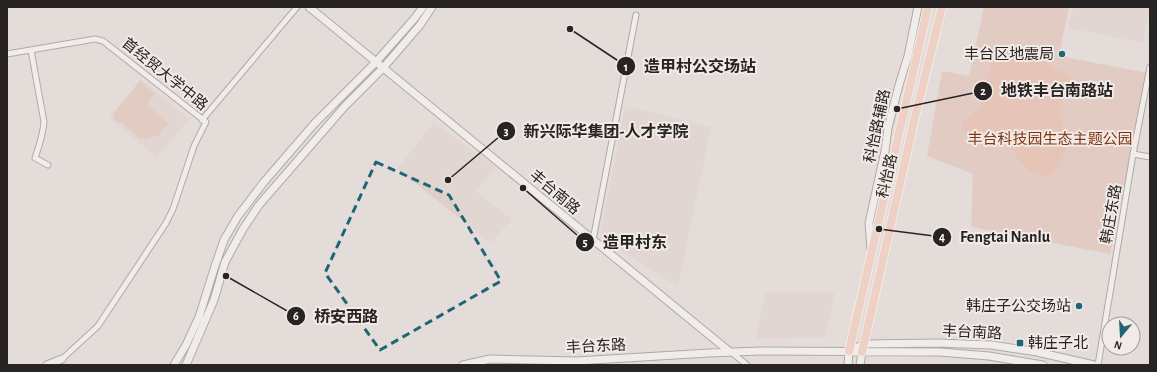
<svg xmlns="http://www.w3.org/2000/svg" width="1157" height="372" viewBox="0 0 1157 372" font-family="'Alegreya Sans','Noto Sans SC',sans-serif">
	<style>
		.built { fill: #dfcfc9 }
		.green { fill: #dfb6a6 }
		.water { fill: #e8a990 }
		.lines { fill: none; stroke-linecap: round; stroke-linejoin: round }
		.street-casing { stroke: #726b68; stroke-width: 7 }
		.secondary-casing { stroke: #726b68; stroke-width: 9 }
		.primary-casing { stroke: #fff; stroke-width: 10 }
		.street { stroke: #fff; stroke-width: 5 }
		.secondary { stroke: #fff; stroke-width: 7 }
		.primary { stroke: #fbc1aa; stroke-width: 8 }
		.marked { fill: none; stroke: #206576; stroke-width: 3; stroke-dasharray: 8 5; stroke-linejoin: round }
		.poi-dot { fill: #206576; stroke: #f1eae6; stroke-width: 1.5 }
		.labels { text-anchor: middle; stroke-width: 4; stroke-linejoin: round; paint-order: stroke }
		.poi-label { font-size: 15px; fill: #272423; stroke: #f1eae6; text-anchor: end }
		.street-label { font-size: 15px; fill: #272423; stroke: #f1eae6 }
		.park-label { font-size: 15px; fill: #803613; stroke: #f1eae6 }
		.leader { fill: none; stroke: #272423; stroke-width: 1.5 }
		.callout-dot { fill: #272423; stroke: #f1eae6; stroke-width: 1.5 }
		.mark-label { font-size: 12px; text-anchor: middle; font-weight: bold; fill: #fff }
		.callout-label { font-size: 16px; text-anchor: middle; font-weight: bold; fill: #272423; stroke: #f1eae6; stroke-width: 4; stroke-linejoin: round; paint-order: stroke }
	</style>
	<rect width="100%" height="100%" fill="#e4dcd9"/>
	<!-- built -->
	<path class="built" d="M1073 7H1150L1143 43 1068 28Z
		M141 79 189 119 157 158 109 118Z
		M625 106 711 127 678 287 600 236Z
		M434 122 496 168 475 191 512 219 491 243 397 169Z
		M765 292H835L825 337 756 339Z"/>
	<!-- green -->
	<path class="green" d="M984 7H1069L1059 56 1148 73 1110 254 971 227 973 174 927 156 942 71 969 76Z
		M140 81 155 93 147 105 169 123 158 136 153 137 146 140 139 138 122 123 116 121 113 114Z"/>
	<!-- water -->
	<path class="water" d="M1002 49H1010L1025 58 1042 60 1056 69 1071 76 1073 82 1067 95 1064 98H1060L1063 102 1059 114 1063 124 1066 149 1058 167 1052 174 1040 176 1029 171 1018 159 1003 135 993 130 967 134C953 121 973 115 980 107L993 58 996 51Z"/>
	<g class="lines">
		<!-- street casing -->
		<g class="street-casing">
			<path id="street" d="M31 50 44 122C43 135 39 146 35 158L48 165
				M7 54 95 39 103 41 206 122 194 146 173 209 166 223 98 326 62 359
				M202 120 297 7
				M1133 154 1150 157
				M593 240 636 15
				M731 352 747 365
				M1098 365 1133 154 1150 67"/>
		</g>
		<!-- secondary casing -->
		<g class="secondary-casing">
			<path id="secondary" d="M309 7 730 352
				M871 249 869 223 885 151 888 128 899 85 908 56 918 7
				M850 351 864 344 937 343 991 345 1037 352 1094 365
				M47 365 62 359
				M174 365 186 345 199 317 215 266 224 240 238 216 264 182 314 124 376 62 414 19 423 7
				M186 365 214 300 225 262 243 229 259 205 345 106 383 68 420 25 432 7
				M463 365 490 359 576 361 709 353 760 351 940 352 989 356 1043 365
				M848 365 849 351
				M860 365 862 352"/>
		</g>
		<!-- primary casing -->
		<g class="primary-casing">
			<path id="primary" d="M849 351 928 7
				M862 352 915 117 942 7"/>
		</g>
		<!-- street -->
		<use href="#street" class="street"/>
		<!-- secondary -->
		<use href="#secondary" class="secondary"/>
		<!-- primary -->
		<use href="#primary" class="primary"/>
	</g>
	<!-- marked area -->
	<path d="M0 0H1157V372H0ZM376 162 449 195 501 281 380 350 325 273Z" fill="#e4dcd9" fill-opacity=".55" fill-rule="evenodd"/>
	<path class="marked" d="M376 162 449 195 501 281 380 350 325 273Z"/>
	<!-- markers -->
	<g class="poi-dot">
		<circle cx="1062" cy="54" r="4"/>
		<circle cx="1079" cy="306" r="4"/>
		<rect x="1016" y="339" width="8" height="8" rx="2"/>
	</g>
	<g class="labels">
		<!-- poi labels -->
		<g class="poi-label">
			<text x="1054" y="59">丰台区地震局</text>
			<text x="1071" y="311">韩庄子公交场站</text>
			<text x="1028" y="348" text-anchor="start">韩庄子北</text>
		</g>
		<!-- street labels -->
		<g class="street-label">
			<text transform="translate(165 74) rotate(39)" y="5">首经贸大学中路</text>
			<text transform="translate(877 126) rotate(-78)" y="5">科怡路辅路</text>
			<text transform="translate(887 176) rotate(-77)" y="5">科怡路</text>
			<text transform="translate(555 192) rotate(40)" y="5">丰台南路</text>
			<text transform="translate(1111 214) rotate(-80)" y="5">韩庄东路</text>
			<text transform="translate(972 332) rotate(3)" y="5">丰台南路</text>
			<text transform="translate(596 346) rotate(-3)" y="5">丰台东路</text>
		</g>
		<!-- park labels -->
		<g class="park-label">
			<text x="1050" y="144">丰台科技园生态主题公园</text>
		</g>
	</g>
	<!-- callouts -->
	<path class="leader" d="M570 29L626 66M897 109L983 91M448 180L506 131M879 229L942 237M523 188L585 242M226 276L296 316"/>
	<g class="callout-dot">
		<circle cx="570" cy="29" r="4"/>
		<circle cx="897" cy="109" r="4"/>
		<circle cx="448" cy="180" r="4"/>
		<circle cx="879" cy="229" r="4"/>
		<circle cx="523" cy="188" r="4"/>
		<circle cx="226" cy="276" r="4"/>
		<circle cx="626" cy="66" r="10"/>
		<circle cx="983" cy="91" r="10"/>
		<circle cx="506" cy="131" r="10"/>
		<circle cx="942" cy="237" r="10"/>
		<circle cx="585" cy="242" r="10"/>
		<circle cx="296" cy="316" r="10"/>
	</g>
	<g class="mark-label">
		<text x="626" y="71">1</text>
		<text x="983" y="95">2</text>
		<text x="506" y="135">3</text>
		<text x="942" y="241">4</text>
		<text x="585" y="246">5</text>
		<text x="296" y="320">6</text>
	</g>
	<g class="callout-label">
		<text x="700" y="72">造甲村公交场站</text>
		<text x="1057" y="96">地铁丰台南路站</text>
		<text x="606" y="137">新兴际华集团-人才学院</text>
		<text x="1005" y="242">Fengtai Nanlu</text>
		<text x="635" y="248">造甲村东</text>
		<text x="346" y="322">桥安西路</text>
	</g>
	<!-- border -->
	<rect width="1157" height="372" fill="none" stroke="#272423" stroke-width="16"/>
	<!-- north arrow -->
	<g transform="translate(1121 336) rotate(198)"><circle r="19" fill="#f1eae6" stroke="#a09b98"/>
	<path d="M0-3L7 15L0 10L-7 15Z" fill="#206576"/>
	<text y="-6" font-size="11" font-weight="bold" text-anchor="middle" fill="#272423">N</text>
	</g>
</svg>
